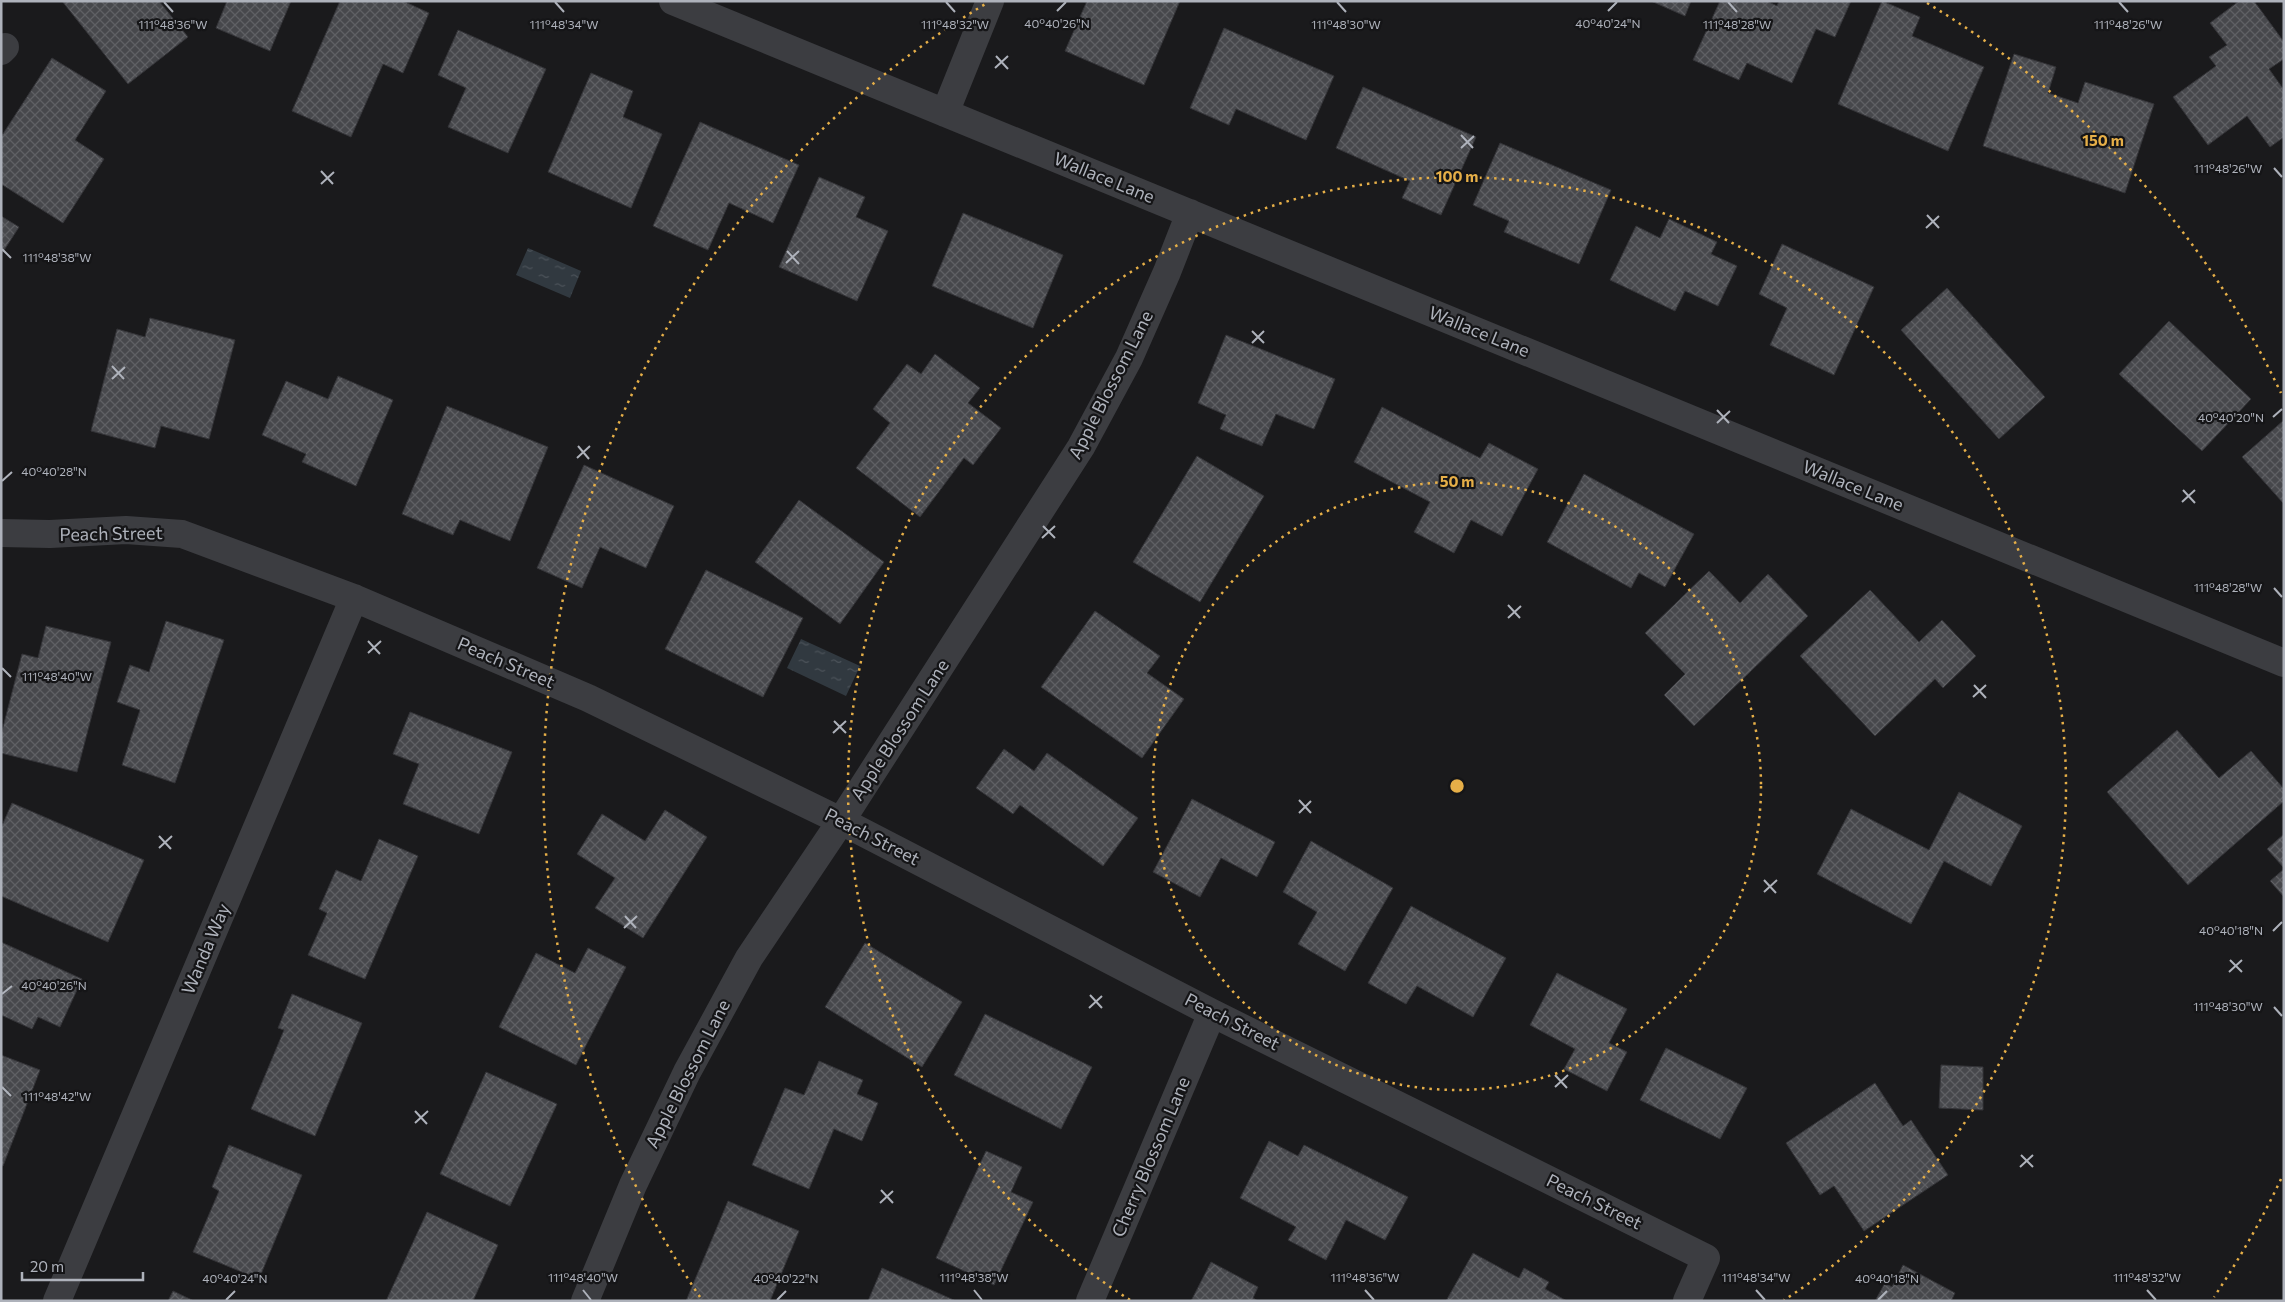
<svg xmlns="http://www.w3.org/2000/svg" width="2285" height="1302" viewBox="0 0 2285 1302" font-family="Commissioner,sans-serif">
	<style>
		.water { fill: url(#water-ripples) }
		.building { fill: url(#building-cross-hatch); stroke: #343438 }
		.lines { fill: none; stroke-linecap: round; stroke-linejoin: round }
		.street { stroke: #3c3d41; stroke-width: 28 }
		.ticks { fill: none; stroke: #aeb2bb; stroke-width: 2 }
		.ring { fill: none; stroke: #e6af48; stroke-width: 2.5; stroke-dasharray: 2.5 5 }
		.labels { text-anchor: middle; stroke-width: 4.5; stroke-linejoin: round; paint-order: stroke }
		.street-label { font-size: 18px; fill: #aeb2bb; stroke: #151517 }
		.ticks-label { font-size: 12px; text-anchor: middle; fill: #aeb2bb; stroke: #151517; stroke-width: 4.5; stroke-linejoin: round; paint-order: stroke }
		.centre { fill: #e6af48; stroke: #151517; stroke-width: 2.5 }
		.ring-label { font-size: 15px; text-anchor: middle; font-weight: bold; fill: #e6af48; stroke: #151517; stroke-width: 4.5; stroke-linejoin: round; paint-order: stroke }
	</style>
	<defs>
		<pattern id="water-ripples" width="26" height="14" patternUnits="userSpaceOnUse" patternTransform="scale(1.25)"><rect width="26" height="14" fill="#313940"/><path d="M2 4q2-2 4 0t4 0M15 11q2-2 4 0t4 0" fill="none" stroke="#4c535a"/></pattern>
		<pattern id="building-cross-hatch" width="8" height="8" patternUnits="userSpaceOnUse" patternTransform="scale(1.25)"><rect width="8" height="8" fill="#47484c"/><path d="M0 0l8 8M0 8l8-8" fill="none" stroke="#5f6064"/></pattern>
	</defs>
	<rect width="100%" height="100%" fill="#1a1a1c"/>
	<!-- water -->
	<path class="water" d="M528 248 581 271 570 298 516 275Z
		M801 639 860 666 846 696 787 668Z"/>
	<!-- building -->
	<path class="building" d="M62 1H159L188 37 128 84Z
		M227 1H291L270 51 216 28Z
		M340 1H403L429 13 403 73 383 64 351 137 292 111Z
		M1087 1H1180L1144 85 1065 51Z
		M1651 1H1691L1685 16Z
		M1720 1H1767L1777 6 1779 1H1851L1835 37 1816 29 1792 83 1747 63 1739 80 1693 60Z
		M1882 1 1920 17 1912 36 1984 67 1948 151 1838 104Z
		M2239 1H2254L2284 42V59L2269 69 2284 90V137L2270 147 2247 116 2208 145 2173 97 2216 66 2209 57 2227 45 2210 23Z
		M1224 28 1334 76 1306 140 1236 109 1229 125 1190 108Z
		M458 30 546 69 508 153 448 127 466 88 438 75Z
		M2014 54 2056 67 2048 93 2078 103 2085 82 2154 104 2125 193 1983 146Z
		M52 58 106 91 75 140 104 159 63 223 1 184V137Z
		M591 73 633 91 623 117 662 134 631 208 548 172Z
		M1363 87 1476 137 1441 215 1402 198 1410 181 1336 148Z
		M700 122 799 165 773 223 729 203 708 250 653 226Z
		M1500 143 1611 190 1579 264 1504 232 1509 221 1473 205Z
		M819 177 865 197 856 217 888 231 857 301 779 267Z
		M963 213 1063 255 1033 328 932 286Z
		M1 216 19 227 1 255Z
		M1669 219 1717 242 1711 254 1737 266 1718 306 1685 291 1675 311 1610 280 1636 226 1660 238Z
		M1782 244 1874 287 1834 375 1770 345 1787 308 1759 294Z
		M1947 288 2045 397 1999 439 1901 330Z
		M150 318 235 340 209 439 161 426 155 448 91 431 117 329 145 337Z
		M2169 321 2251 399 2202 451 2119 374Z
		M1226 335 1335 379 1314 429 1276 414 1262 446 1220 429 1226 415 1198 403Z
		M935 354 980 388 968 403 1001 428 973 465 964 458 920 517 856 468 890 423 873 409 907 364 921 374Z
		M338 376 393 400 356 486 302 462 306 454 262 435 286 381 328 399Z
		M447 406 548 447 510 541 460 520 453 535 402 514Z
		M1382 407 1480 458 1489 443 1538 469 1502 536 1471 520 1454 553 1414 532 1430 502 1354 462Z
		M2284 420V504L2242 457Z
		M1197 456 1264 496 1200 602 1133 562Z
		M584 465 674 506 646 568 600 547 582 588 537 568Z
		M1584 474 1694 534 1665 587 1639 573 1631 588 1547 542Z
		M799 500 884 562 840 624 755 562Z
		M706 570 803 618 763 697 665 649Z
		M1709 571 1740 603 1768 574 1808 616 1694 726 1664 695 1685 674 1645 633Z
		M1870 590 1919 642 1942 620 1976 656 1943 688 1935 679 1875 736 1800 656Z
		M1095 611 1160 656 1147 673 1184 699 1142 758 1041 687Z
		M166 621 224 640 175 783 122 765 140 710 117 702 130 665 149 672Z
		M46 626 111 642 77 772 1 753V735L22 654 38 658Z
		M410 712 512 752 479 834 403 804 419 764 393 754Z
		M2177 730 2219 778 2251 751 2284 789V801L2188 885 2107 792Z
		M1004 749 1034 771 1047 753 1138 818 1103 866 1020 805 1013 814 976 788Z
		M1959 792 2022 826 1991 886 1944 861 1911 924 1817 874 1851 809 1929 850Z
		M1192 799 1275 842 1257 877 1221 858 1200 897 1153 872Z
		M12 803 144 860 108 942 1 896V828Z
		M665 810 707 837 643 938 595 908 615 878 577 854 602 814 645 841Z
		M2284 834V868L2267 849Z
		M379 839 418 856 365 979 308 955 327 913 319 909 336 870 361 881Z
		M1311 841 1393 888 1345 971 1298 944 1317 912 1283 892Z
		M2284 869V897L2270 881Z
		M1411 906 1506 958 1473 1017 1417 986 1406 1004 1368 983Z
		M1 942 82 979 60 1027 38 1017 32 1029 1 1015Z
		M865 943 962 1002 922 1067 825 1007Z
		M588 948 626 967 576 1065 499 1027 536 953 575 973Z
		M1557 973 1627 1009 1609 1043 1627 1052 1607 1091 1564 1069 1575 1049 1530 1025Z
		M292 994 362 1023 315 1136 251 1109 284 1030 278 1028Z
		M985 1014 1092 1067 1061 1129 954 1075Z
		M1666 1048 1747 1088 1720 1139 1640 1100Z
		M1 1055 40 1070 3 1166 1 1165Z
		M819 1061 863 1080 857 1094 878 1103 862 1141 834 1129 809 1189 752 1165 785 1088 804 1095Z
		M1941 1065 1983 1067V1110L1939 1108Z
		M486 1072 557 1104 510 1206 440 1174Z
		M1875 1083 1903 1126 1911 1120 1948 1175 1864 1231 1834 1186 1820 1195 1786 1143Z
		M1269 1141 1298 1156 1304 1145 1408 1197 1385 1240 1346 1220 1326 1260 1288 1240 1296 1227 1240 1198Z
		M229 1145 302 1175 259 1279 193 1252 219 1191 212 1187Z
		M986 1151 1022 1167 1011 1192 1033 1202 994 1285 936 1258Z
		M728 1201 799 1231 770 1301H686Z
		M427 1212 498 1245 473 1301H386Z
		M1473 1253 1519 1278 1524 1268 1549 1282 1545 1289 1567 1301H1446Z
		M1211 1262 1258 1287 1253 1298 1258 1301H1191Z
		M1903 1265 1955 1293 1951 1301H1875L1885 1283 1892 1287Z
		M882 1268 956 1301H868Z
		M173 1291 194 1301H168Z"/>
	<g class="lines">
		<!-- street -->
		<path class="street" d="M673 1 2284 663
			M1 51 5 47
			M945 113 990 1
			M1 533 50 534 126 530 182 534 354 598 588 698 841 821 1212 1013 1706 1258 1687 1301
			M57 1301 354 598
			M585 1301 633 1185 687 1072 749 958 841 821 1081 447 1129 358 1167 272 1190 213
			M1090 1301 1212 1013"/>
	</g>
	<!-- ticks -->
	<path class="ticks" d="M164 2 173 12M555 2 564 12M946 2 955 12M1337 2 1346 12M1728 2 1737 12M2119 2 2128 12M1057 11 1066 2M1608 11 1617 2M996 56 1008 69M995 68 1008 56M1461 135 1473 148M1461 148 1474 136M2274 168 2282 177M321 171 333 184M321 184 334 172M1927 215 1939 228M1926 228 1939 216M2 249 11 258M787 251 799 264M786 263 799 251M1252 331 1264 343M1252 343 1264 331M112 366 124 379M112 379 125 367M1717 410 1729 423M2273 417 2282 409M1717 423 1730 411M578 446 589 459M577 458 590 446M2 481 12 472M2183 490 2195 503M2182 502 2195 490M1043 526 1055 538M1042 538 1055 526M2274 588 2282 597M1508 605 1520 618M1508 618 1521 606M368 641 380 654M368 653 381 641M2 668 11 677M1974 685 1986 698M1973 697 1986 685M834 721 846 733M833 733 846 721M1299 800 1311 813M1299 813 1311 801M159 836 171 849M159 848 172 836M1764 880 1776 893M1764 892 1777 880M625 916 636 928M624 928 637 916M2273 931 2282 922M2230 960 2242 972M2229 972 2242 960M2 994 12 986M1090 995 1102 1008M2274 1007 2282 1016M1089 1008 1102 996M1555 1075 1567 1088M2 1087 11 1096M1555 1087 1568 1075M415 1111 427 1124M415 1123 428 1111M2021 1155 2033 1167M2020 1167 2033 1155M881 1190 893 1203M880 1203 893 1191M583 1290 591 1300M974 1290 982 1300M1365 1290 1374 1300M1756 1290 1765 1300M2147 1290 2156 1300M226 1300 235 1291M777 1300 786 1291M1878 1300 1887 1291"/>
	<!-- distance rings -->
	<g class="ring">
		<circle cx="1457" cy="786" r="304"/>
		<path d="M1130 1300A609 609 0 1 1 1784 1300"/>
		<path d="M2281 1179A913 913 0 0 1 2214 1297M700 1297A913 913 0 0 1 987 3M1927 3A913 913 0 0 1 2281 393"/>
	</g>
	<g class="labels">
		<!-- street labels -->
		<g class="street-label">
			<text transform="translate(1104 178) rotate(22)" y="6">Wallace Lane</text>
			<text transform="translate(1479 332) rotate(22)" y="6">Wallace Lane</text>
			<text transform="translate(1111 385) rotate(-63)" y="6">Apple Blossom Lane</text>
			<text transform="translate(1853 486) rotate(22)" y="6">Wallace Lane</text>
			<text transform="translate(111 534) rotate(-1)" y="6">Peach Street</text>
			<text transform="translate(506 663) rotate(23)" y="6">Peach Street</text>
			<text transform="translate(900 730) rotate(-57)" y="6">Apple Blossom Lane</text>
			<text transform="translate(872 837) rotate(27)" y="6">Peach Street</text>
			<text transform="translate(206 949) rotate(-67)" y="6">Wanda Way</text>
			<text transform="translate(1232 1022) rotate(27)" y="6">Peach Street</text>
			<text transform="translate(688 1074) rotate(-63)" y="6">Apple Blossom Lane</text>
			<text transform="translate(1151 1157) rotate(-67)" y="6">Cherry Blossom Lane</text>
			<text transform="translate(1594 1202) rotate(26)" y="6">Peach Street</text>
		</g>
	</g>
	<g class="ticks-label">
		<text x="1057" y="28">40°40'26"N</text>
		<text x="1608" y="28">40°40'24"N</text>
		<text x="173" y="29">111°48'36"W</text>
		<text x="564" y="29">111°48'34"W</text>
		<text x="2128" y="29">111°48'26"W</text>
		<text x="955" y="29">111°48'32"W</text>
		<text x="1346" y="29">111°48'30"W</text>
		<text x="1737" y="29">111°48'28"W</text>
		<text x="2228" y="173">111°48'26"W</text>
		<text x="57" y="262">111°48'38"W</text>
		<text x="2231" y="422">40°40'20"N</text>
		<text x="54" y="476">40°40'28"N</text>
		<text x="2228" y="592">111°48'28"W</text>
		<text x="57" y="681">111°48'40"W</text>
		<text x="2231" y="935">40°40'18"N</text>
		<text x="54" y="990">40°40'26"N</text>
		<text x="2228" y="1011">111°48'30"W</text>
		<text x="57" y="1101">111°48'42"W</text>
		<text x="583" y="1282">111°48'40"W</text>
		<text x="974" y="1282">111°48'38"W</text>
		<text x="1365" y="1282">111°48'36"W</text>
		<text x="1756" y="1282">111°48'34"W</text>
		<text x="2147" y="1282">111°48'32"W</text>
		<text x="235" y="1283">40°40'24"N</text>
		<text x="786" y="1283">40°40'22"N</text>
		<text x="1887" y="1283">40°40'18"N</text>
	</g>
	<circle cx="1457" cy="786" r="8" class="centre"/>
	<g class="ring-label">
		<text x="2103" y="146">150 m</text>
		<text x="1457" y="182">100 m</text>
		<text x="1457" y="487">50 m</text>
	</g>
	<!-- border -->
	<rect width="2285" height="1302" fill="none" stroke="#aeb2bb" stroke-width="5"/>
	<!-- scale -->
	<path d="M22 1272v8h121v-8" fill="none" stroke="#aeb2bb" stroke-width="2.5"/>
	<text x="30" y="1272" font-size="15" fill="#aeb2bb" stroke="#151517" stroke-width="4" paint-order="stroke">20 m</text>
</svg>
